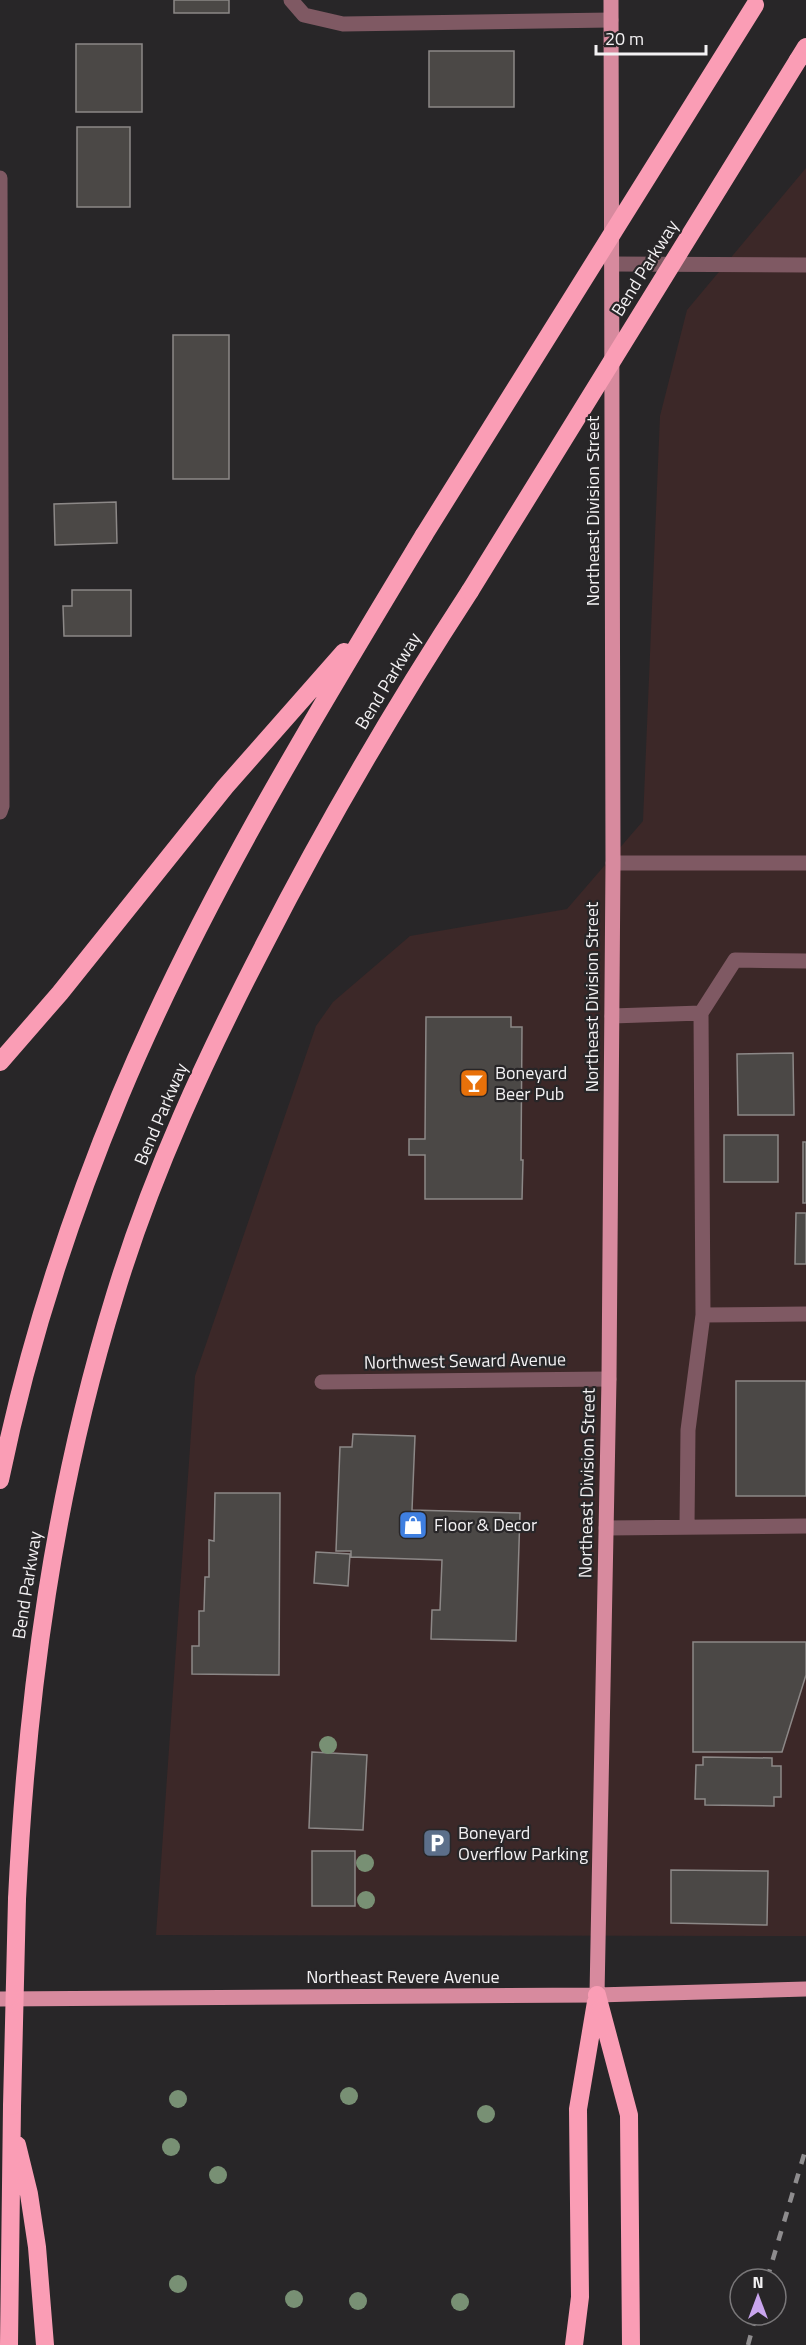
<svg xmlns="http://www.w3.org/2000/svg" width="806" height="2345" viewBox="0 0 806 2345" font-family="'Titillium Web',sans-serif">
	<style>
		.commercial { fill: #3c2828 }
		.building { fill: #4b4846; stroke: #8c8887; stroke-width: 1.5 }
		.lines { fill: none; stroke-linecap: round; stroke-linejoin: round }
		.minor { stroke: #7f5963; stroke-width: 15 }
		.major { stroke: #d78a9e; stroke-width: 15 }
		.highway { stroke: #fa9db5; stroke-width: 18 }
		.rail { stroke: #8e8c8e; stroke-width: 4.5; stroke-dasharray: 10 10; stroke-linecap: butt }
		.highway-bridge { stroke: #fa9db5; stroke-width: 18 }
		.tree { fill: #789074 }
		.labels { text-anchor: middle; stroke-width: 4.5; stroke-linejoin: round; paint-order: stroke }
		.street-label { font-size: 18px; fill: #f3f1f3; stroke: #282628 }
		.poi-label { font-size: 18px; fill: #f3f1f3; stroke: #282628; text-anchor: start }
	</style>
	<rect width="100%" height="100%" fill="#282628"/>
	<!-- commercial -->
	<path class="commercial" d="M806 168V1936L156 1935 195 1376 316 1026 333 1002 410 936 567 909 643 821 660 416 687 310Z"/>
	<!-- building -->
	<path class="building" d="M174 0H229V13H174Z
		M76 44H142V112H76Z
		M429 51H514V107H429Z
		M77 127H130V207H77Z
		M173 335H229V479H173Z
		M116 502 117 543 55 545 54 504Z
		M72 590H131V636H64L63 606H72Z
		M426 1017H511V1027H522L521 1160H523L522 1199H425V1155H409V1139H425Z
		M793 1053 794 1115H738L737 1054Z
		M724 1135H778V1182H724Z
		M803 1142H806V1203H803Z
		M796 1213H806V1264H795Z
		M736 1381H806V1496H736Z
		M353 1434 415 1436 412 1510 520 1513 516 1641 431 1639 432 1610H440L442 1560 351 1557V1551H336L340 1447H352Z
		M215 1493H280L279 1675 192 1674V1646H199V1611H204L205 1577H209V1540L214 1541Z
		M316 1552 350 1554 348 1586 314 1583Z
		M693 1642H806V1675L782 1752H693Z
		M312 1752 367 1755 363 1830 309 1828Z
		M703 1757 772 1758V1766H781V1797H774V1806L705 1805V1799H695L696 1765H703Z
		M312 1851H355V1906H312Z
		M671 1870 768 1871 767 1925 671 1923Z"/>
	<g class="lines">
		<!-- minor -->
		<path class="minor" d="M291 0 304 15 343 24 611 20
			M0 178 2 806 0 812
			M612 264 806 265
			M613 863H806
			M701 1013 703 1315 806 1314
			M612 1016 701 1013 735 960 806 961
			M322 1382 609 1379
			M687 1527 688 1430 703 1315
			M606 1528 806 1526"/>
		<!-- major -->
		<path class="major" d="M597 1995 609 1379 613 863 611 0
			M0 1999 597 1995 806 1989"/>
		<!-- highway -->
		<path class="highway" d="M798 60 806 47
			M0 1062 60 993 225 787 344 652
			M0 1480C27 1348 68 1221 120 1096 202 900 314 717 424 535
			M17 1899C27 1693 54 1493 115 1295 152 1173 206 1057 264 945 326 824 395 706 470 591
			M597 1995 629 2115 631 2345
			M17 2145 29 2194 37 2247 45 2345
			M9 2345 12 2106
			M574 2345 580 2297 578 2109 596 2002"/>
		<!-- rail -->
		<path class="rail" d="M767 2279 806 2148
			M748 2345 756 2315"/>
		<!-- highway-bridge -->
		<path class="highway-bridge" d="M424 535 755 5
			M470 591 798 60
			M12 2106 17 1899"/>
	</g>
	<!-- trees -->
	<g class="tree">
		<circle cx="328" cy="1745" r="9"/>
		<circle cx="365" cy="1863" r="9"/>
		<circle cx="366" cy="1900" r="9"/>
		<circle cx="349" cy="2096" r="9"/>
		<circle cx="178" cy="2099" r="9"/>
		<circle cx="486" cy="2114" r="9"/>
		<circle cx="171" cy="2147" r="9"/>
		<circle cx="218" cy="2175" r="9"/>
		<circle cx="178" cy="2284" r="9"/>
		<circle cx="294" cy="2299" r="9"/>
		<circle cx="358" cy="2301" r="9"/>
		<circle cx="460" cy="2302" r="9"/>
	</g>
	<!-- icons -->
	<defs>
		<g id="bar-square" transform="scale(1.5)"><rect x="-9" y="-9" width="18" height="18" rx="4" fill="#e8710a" stroke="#282628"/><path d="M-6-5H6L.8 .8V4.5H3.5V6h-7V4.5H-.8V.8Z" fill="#fff"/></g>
		<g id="shop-square" transform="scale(1.5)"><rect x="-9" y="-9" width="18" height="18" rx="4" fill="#3f7fe0" stroke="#282628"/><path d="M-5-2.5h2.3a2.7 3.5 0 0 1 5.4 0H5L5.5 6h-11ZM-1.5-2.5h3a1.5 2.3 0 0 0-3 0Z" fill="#fff"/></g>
		<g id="parking-square" transform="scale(1.5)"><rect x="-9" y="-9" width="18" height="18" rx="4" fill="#5c6f8a" stroke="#282628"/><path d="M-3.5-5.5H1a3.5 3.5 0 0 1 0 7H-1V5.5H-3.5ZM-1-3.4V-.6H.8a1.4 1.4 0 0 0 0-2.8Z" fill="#fff"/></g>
	</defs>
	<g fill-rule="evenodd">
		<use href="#bar-square" x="474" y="1083"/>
		<use href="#shop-square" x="413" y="1525"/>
		<use href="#parking-square" x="437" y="1843"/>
	</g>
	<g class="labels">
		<!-- street labels -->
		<g class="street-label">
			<text transform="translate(645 268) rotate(-58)" y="6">Bend Parkway</text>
			<text transform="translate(593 511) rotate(-90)" y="6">Northeast Division Street</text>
			<text transform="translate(388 681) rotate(-59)" y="6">Bend Parkway</text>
			<text transform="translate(592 997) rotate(-90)" y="6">Northeast Division Street</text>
			<text transform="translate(161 1114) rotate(-67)" y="6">Bend Parkway</text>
			<text transform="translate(465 1361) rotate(-1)" y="6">Northwest Seward Avenue</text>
			<text transform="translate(587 1483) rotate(-89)" y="6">Northeast Division Street</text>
			<text transform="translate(27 1585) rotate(-81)" y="6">Bend Parkway</text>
			<text x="403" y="1983">Northeast Revere Avenue</text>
		</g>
		<!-- poi labels -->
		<g class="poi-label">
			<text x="495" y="1079">Boneyard<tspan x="495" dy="21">Beer Pub</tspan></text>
			<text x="434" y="1531">Floor &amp; Decor</text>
			<text x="458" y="1839">Boneyard<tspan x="458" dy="21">Overflow Parking</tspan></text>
		</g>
	</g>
	<!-- north arrow -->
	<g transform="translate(758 2297)"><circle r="28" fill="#282628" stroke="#797779" stroke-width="1.5"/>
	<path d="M0-4.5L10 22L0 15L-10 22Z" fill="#c9a5ee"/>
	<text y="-9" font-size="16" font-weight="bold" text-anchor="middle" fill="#f3f1f3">N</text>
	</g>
	<!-- scale -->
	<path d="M596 45v9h110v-9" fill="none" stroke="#f3f1f3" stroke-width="3"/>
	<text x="605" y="45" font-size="18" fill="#f3f1f3" stroke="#282628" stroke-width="4.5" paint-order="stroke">20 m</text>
</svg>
